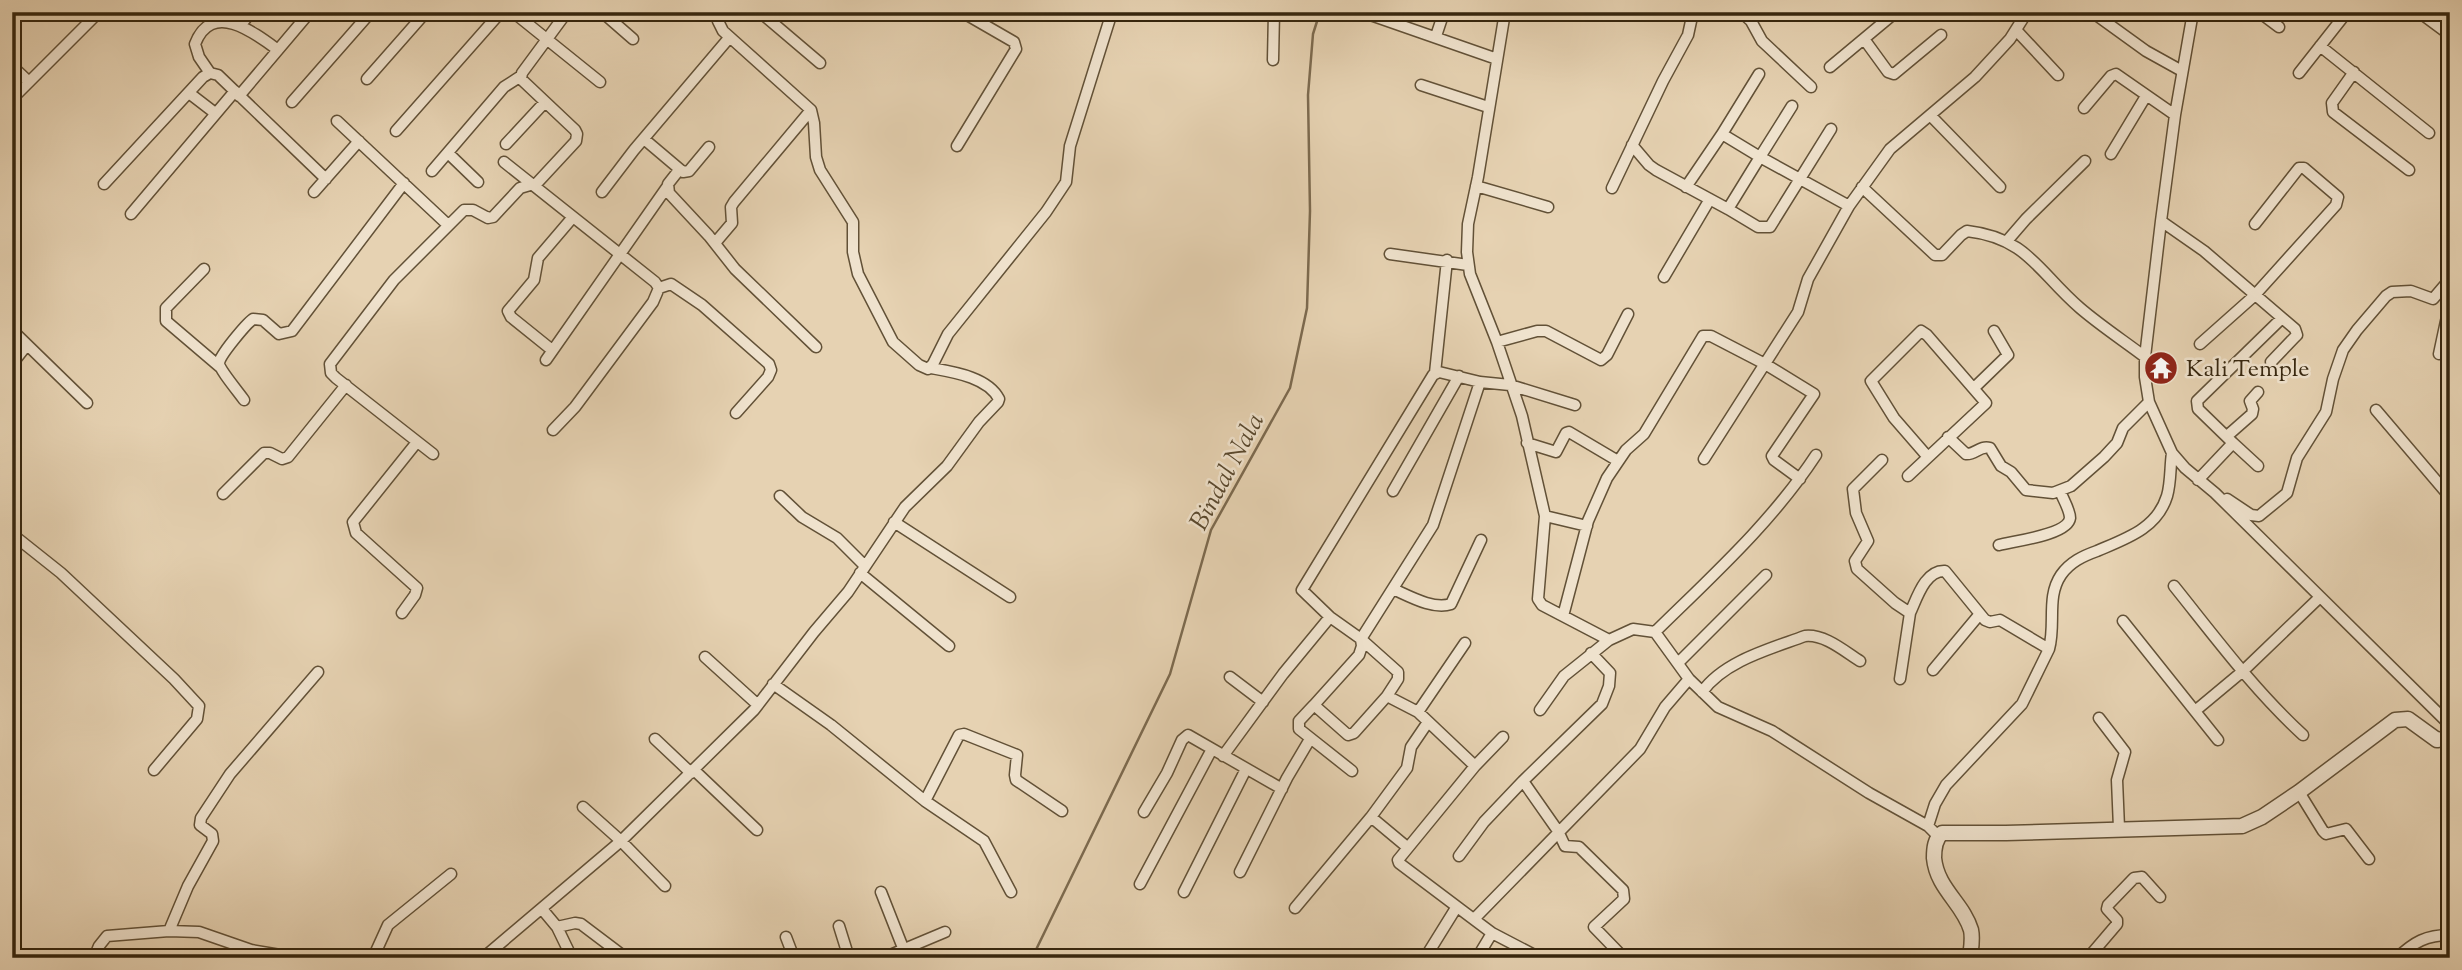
<svg xmlns="http://www.w3.org/2000/svg" width="2462" height="970" viewBox="0 0 2462 970" font-family="'Sorts Mill Goudy',serif">
	<style>
		.lines { fill: none; stroke-linecap: round; stroke-linejoin: round }
		.stream { stroke: #7c6a4f; stroke-width: 2.5 }
		.minor-casing { stroke: #625137; stroke-width: 13 }
		.tertiary-casing { stroke: #625137; stroke-width: 17 }
		.minor { stroke: #efe2cd; stroke-width: 10 }
		.tertiary { stroke: #efe2cd; stroke-width: 14 }
		.labels { text-anchor: middle; stroke-width: 5; stroke-linejoin: round; paint-order: stroke }
		.poi-label { font-size: 24px; fill: #36260e; stroke: #efe2cd; text-anchor: start }
		.water-label { font-size: 26px; font-style: italic; fill: #59482e; stroke: #efe2cd }
	</style>
	<rect width="100%" height="100%" fill="#e6d2b2"/>
	<filter id="stains"><feTurbulence type="fractalNoise" baseFrequency=".00286" numOctaves="4"/><feColorMatrix values="0 0 0 0 .2 0 0 0 0 .09 0 0 0 0 .02 0 0 0 .5 -.17"/></filter>
	<radialGradient id="worn" r=".72"><stop offset=".6" stop-color="#630" stop-opacity="0"/><stop offset="1" stop-color="#630" stop-opacity=".3"/></radialGradient>
	<g class="lines">
		<!-- stream -->
		<path class="stream" d="M1032 958 1170 674 1211 530 1290 388 1307 308 1310 211 1308 95 1313 34 1320 12"/>
		<!-- minor casing -->
		<g class="minor-casing">
			<path id="minor" d="M513 12 600 82
				M602 12 633 39
				M725 12 718 21 723 31 811 110 814 123 816 157 820 170 853 222V252L858 274 893 342 919 365 928 369 933 364 948 334 1046 212 1066 182 1070 146 1112 12
				M760 12 820 63
				M1505 12 1478 177 1468 224 1467 252 1470 274 1497 342 1522 416 1545 516 1538 599 1542 605 1609 640 1564 676 1540 710
				M1741 12 1751 21 1762 41 1811 87
				M2092 12 2146 51 2182 71
				M2193 12 2175 115 2161 221 2145 357V377L2149 402 2172 453 2185 468 2215 493 2450 725
				M2259 12 2279 27
				M2419 12 2450 35
				M1365 13 1497 59
				M12 18 18 12
				M240 26 251 12
				M2016 30 2058 75
				M1436 36 1444 12
				M1864 39 1888 72 1894 74 1941 35
				M2320 46 2429 133
				M1273 60 1274 12
				M12 66 29 82
				M1830 67 1896 12
				M2354 72 2332 103 2333 112 2409 170
				M210 73 199 57 195 44C212 0 255 33 278 50
				M2299 73 2347 12
				M367 79 426 12
				M1421 85 1488 107
				M189 93 215 113
				M239 96 310 12
				M12 99 99 12
				M292 102 371 12
				M1792 106 1760 157 1849 206 1890 149 1975 77 2010 39 2027 12
				M2084 108 2111 76 2116 74 2175 115
				M1931 116 2000 187
				M337 121 448 225
				M396 131 501 12
				M644 139 683 172 689 171 709 147
				M506 144 545 102
				M1632 145 1649 165 1656 170 1728 209 1760 157 1722 134 1759 74
				M957 146 1016 49 1014 42 962 12
				M448 153 478 182
				M2111 154 2146 96
				M504 162 655 282 659 288 653 302 575 407 553 430
				M679 170 668 184 669 193 709 236 735 269 816 347
				M432 171 504 87 521 76
				M104 184 203 77 210 73 218 75 326 179
				M1476 186 1548 207
				M1686 187 1722 134
				M1862 187 1935 255H1942L1961 235 1967 231C2028 238 2039 273 2080 308 2101 326 2124 341 2145 357
				M1612 188 1663 81 1688 35 1693 12
				M314 192 359 141
				M602 192 634 150 729 38
				M1728 209 1758 227H1770L1831 129
				M131 214 235 91
				M2161 221 2204 251 2295 329 2297 335 2294 338 2271 362
				M2007 241 2026 219 2085 161
				M715 243 732 223 731 207 734 202 811 110
				M1390 254 1468 265
				M204 269 166 308V321L220 367
				M1664 277 1710 199
				M659 288 671 284 702 305 769 364 771 370 768 377 736 413
				M12 330 87 403
				M1497 342 1537 331H1546L1601 360 1607 355 1628 314
				M2200 344 2254 296 2336 205 2338 197 2304 168H2299L2255 224
				M552 350 511 317 508 311 534 280 538 258 573 217
				M2439 354 2446 321 2450 313
				M546 360 667 187
				M12 364 27 345
				M1435 373 1447 260
				M1974 388 2008 355 1994 331
				M244 400C240 394 219 369 219 363 220 355 246 324 253 319L263 320 279 334 292 331 404 183
				M2376 410 2450 497
				M2227 436 2252 414 2253 409 2250 401 2258 392
				M1948 437 1966 454C1975 455 1980 445 1990 448L2001 466 2011 472 2026 490 2053 493 2071 486 2104 457 2117 443 2123 428 2149 402
				M1527 443 1556 452 1566 433 1569 432 1618 461
				M2233 443 2258 466
				M433 454 336 378 331 373 330 364 394 280 464 210H473L488 218 493 217 520 188 537 183 576 141 577 134 575 130 521 79 522 73 567 12
				M1704 459 1798 312 1808 279 1849 206
				M1882 460 1853 489 1856 513 1868 541 1855 561 1857 569 1895 603 1910 613C1917 598 1925 570 1945 571L1985 620 1990 622 2000 620 2049 649C2056 624 2046 597 2061 575 2070 562 2083 556 2097 551 2125 539 2157 529 2167 496 2171 483 2170 466 2172 453
				M1908 476 1986 403 1927 335 1921 331 1871 381 1894 418 1927 456
				M2198 480 2233 443 2198 409 2197 401 2281 319
				M1393 491 1459 376
				M223 494 264 453H270L282 459 288 457 346 385
				M780 496 802 517 837 538 865 566
				M2227 499 2251 515 2259 516 2287 493 2297 458 2326 412 2333 379 2343 350 2357 330 2386 296 2392 292 2411 291 2433 299 2450 279
				M1545 516 1587 526
				M894 522 1010 597
				M12 534 61 573 174 679 199 706 197 719 154 770
				M1999 545C2014 541 2068 535 2070 518 2070 510 2063 499 2060 491
				M860 573 949 646
				M2174 586C2215 637 2254 690 2303 735
				M1393 589C1409 596 1433 610 1451 604L1481 540
				M402 613 415 595 417 588 356 533 353 522 417 442
				M1563 616 1588 521 1607 478 1626 450 1644 434 1703 336H1711L1765 364 1814 394 1772 456 1774 460 1800 479
				M2123 621 2218 740
				M1655 632C1712 576 1772 522 1816 455
				M1609 640 1633 629 1655 632 1689 679 1718 707 1772 731 1869 793 1928 826 1938 836
				M1591 653 1610 673 1609 686 1602 704 1523 781 1558 831 1565 846 1579 847 1623 890 1624 899 1594 927 1624 958
				M705 657 758 705
				M1678 663 1766 575
				M1933 670 1979 615
				M1230 677 1263 702
				M1900 679 1910 613
				M773 684 831 725 925 801 984 841 1011 892
				M1702 692C1724 661 1770 649 1805 636 1825 634 1844 651 1860 661
				M1387 696 1398 679V672L1361 639 1330 617 1302 590 1433 375 1439 372 1480 382 1510 385 1575 405
				M1314 705 1299 721V729L1352 771
				M2195 711 2243 671 2320 597
				M1418 712 1465 643
				M2099 718 2125 752 2117 780 2119 828
				M1503 737 1475 766 1398 860 1399 863 1472 918 1476 917 1640 749 1665 707 1689 679
				M655 739 691 773
				M1223 756 1283 674 1330 617
				M1475 766 1418 712 1387 696 1354 733 1348 735 1314 705 1359 655 1362 646 1361 639 1433 525 1480 382
				M694 770 757 830
				M2299 792 2323 831 2326 834 2346 829 2369 859
				M925 801 959 735 964 734 1017 755 1015 775 1016 780 1062 811
				M583 807 621 841 665 886
				M1144 812 1167 773 1182 740 1188 735 1282 789
				M1371 817 1407 847
				M1928 826 1935 804 1946 785 2022 704 2049 649
				M1459 856 1484 822 1523 781
				M1240 872 1287 778 1310 739
				M1140 884 1212 749
				M881 892 907 958
				M1184 892 1246 769
				M1295 908 1371 817 1407 768 1411 747 1428 722
				M542 909 557 927 572 958
				M1472 918 1492 933 1540 958
				M839 926 849 958
				M557 927 575 923 581 924 626 958
				M169 931 188 886 213 841 212 834 200 825 201 818 230 774 318 672
				M786 937 794 958
				M94 958 99 946 107 936 169 931 199 932 251 950 298 958
				M373 958 388 925 451 874
				M483 958 621 841 754 710 814 632 848 592 905 507 947 466 979 422 998 402 999 399C988 377 953 372 931 368
				M883 958 945 932
				M1425 958 1456 908
				M1477 958 1492 933
				M2088 958 2117 924V920L2107 909 2108 905 2134 878 2142 877 2160 897
				M2397 958C2414 942 2426 935 2450 935"/>
		</g>
		<!-- tertiary casing -->
		<g class="tertiary-casing">
			<path id="tertiary" d="M1970 958C1971 949 1973 939 1971 930 1963 903 1937 889 1934 858 1934 848 1935 839 1942 833H2006L2242 826 2262 817 2299 792 2395 720 2408 719 2437 740 2450 738"/>
		</g>
		<!-- minor -->
		<use href="#minor" class="minor"/>
		<!-- tertiary -->
		<use href="#tertiary" class="tertiary"/>
	</g>
	<!-- icons -->
	<defs>
		<g id="temple-disc" transform="scale(1.75)"><circle r="9.5" fill="#8f2418" stroke="#efe2cd"/><path d="M0-6L5-2H3V0L6.5 2.5H4V6H1.5V3h-3V6H-4V2.5H-6.5L-3 0V-2H-5Z" fill="#fff"/></g>
	</defs>
	<g fill-rule="evenodd">
		<use href="#temple-disc" x="2161" y="368"/>
	</g>
	<g class="labels">
		<!-- poi labels -->
		<g class="poi-label">
			<text x="2186" y="376">Kali Temple</text>
		</g>
		<!-- water labels -->
		<g class="water-label">
			<text transform="translate(1226 471) rotate(-62)" y="9">Bindal Nala</text>
		</g>
	</g>
	<!-- margin -->
	<rect width="2462" height="970" fill="none" stroke="#e6d2b2" stroke-width="42"/>
	<rect x="14" y="14" width="2434" height="942" fill="none" stroke="#36260e" stroke-width="3.5"/>
	<rect x="21" y="21" width="2420" height="928" fill="none" stroke="#36260e" stroke-width="2"/>
	<rect width="100%" height="100%" filter="url(#stains)"/>
	<rect width="100%" height="100%" fill="url(#worn)"/>
</svg>
